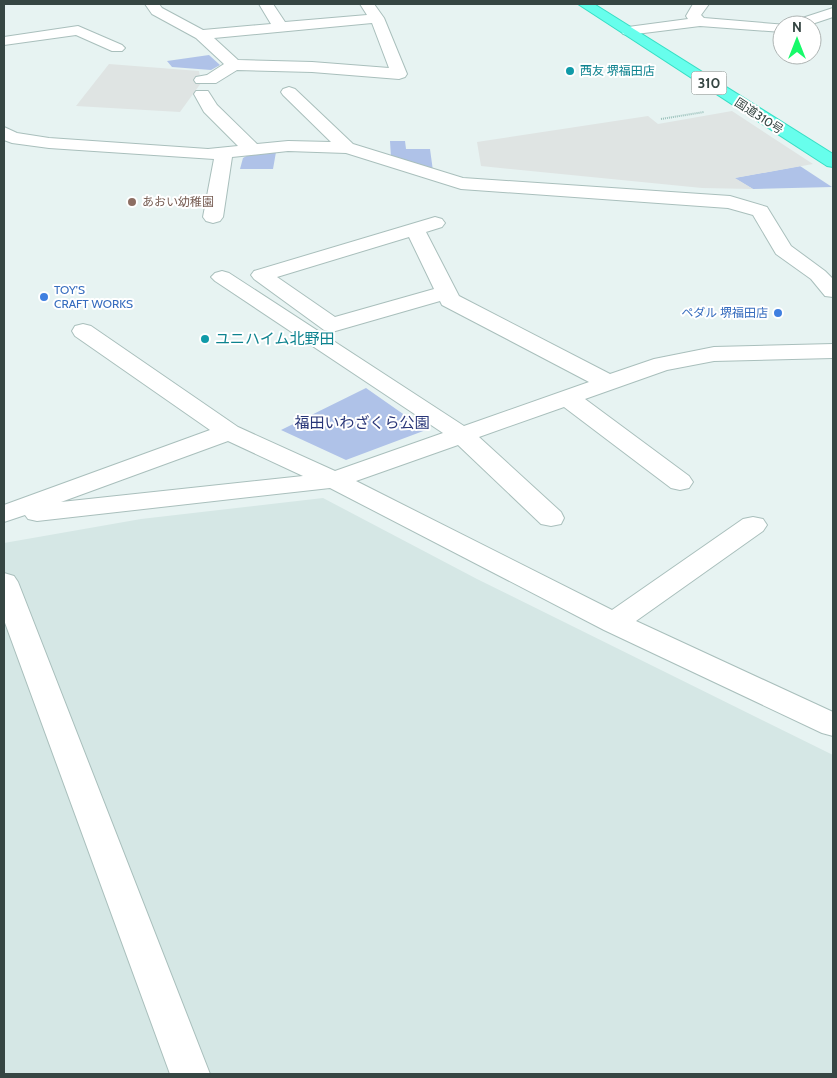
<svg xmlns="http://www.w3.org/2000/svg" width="837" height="1078" viewBox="0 0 837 1078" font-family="Cabin,'Noto Sans JP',sans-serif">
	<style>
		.residential { fill: #d5e7e5 }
		.green { fill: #afc2e8 }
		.parking { fill: #dfe4e3 }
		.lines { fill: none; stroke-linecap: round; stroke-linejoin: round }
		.minor-casing { stroke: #a9bfbc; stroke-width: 2 }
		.highway-casing { stroke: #36dec4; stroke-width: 2 }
		.path { stroke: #9ac1bb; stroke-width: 2; stroke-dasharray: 1 1; stroke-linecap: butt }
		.minor { fill: #fff; fill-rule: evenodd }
		.highway { fill: #67feec; fill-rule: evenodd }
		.culture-dot { fill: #0f9aa8; stroke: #fff; stroke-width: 2 }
		.education-dot { fill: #8d6e63; stroke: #fff; stroke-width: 2 }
		.shop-dot { fill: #3f7fe0; stroke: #fff; stroke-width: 2 }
		.labels { text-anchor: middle; stroke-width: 4; stroke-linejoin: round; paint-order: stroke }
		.far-culture-label { font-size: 12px; fill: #0d838f; stroke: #fff; text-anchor: start }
		.far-street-label { font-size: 12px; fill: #364643; stroke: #fff }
		.far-education-label { font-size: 12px; fill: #785e54; stroke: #fff; text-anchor: start }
		.far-shop-label { font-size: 12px; fill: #366cbe; stroke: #fff; text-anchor: start }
		.shield { fill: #fff; stroke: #727e7b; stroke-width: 1 }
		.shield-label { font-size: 14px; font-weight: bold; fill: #364643 }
		.culture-label { font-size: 15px; fill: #0d838f; stroke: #fff; text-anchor: start }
		.park-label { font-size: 15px; fill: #293678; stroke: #fff }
	</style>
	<rect width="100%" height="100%" fill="#e7f3f2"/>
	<!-- residential -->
	<path class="residential" d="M323 498 477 579 833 755V1074H4V543L141 519Z"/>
	<!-- green -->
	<path class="green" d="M209 55 220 65 211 70 172 67 167 61Z
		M390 141H405L406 149H430L433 171 391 157Z
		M276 152 273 169H240L243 158 252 153Z
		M800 166 832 187 753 189 734 178Z
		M366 388 426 430 346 460 281 430Z"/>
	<!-- parking -->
	<path class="parking" d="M109 64 199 71 201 83 180 112 76 106Z
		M732 111 813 164 735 178 753 189 702 188 481 166 477 142 648 116 658 124Z"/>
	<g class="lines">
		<!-- minor casing -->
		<g class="minor-casing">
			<path id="minor" d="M145 4H159L162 8 203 30 271 24 259 4H273L285 22 367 15 360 4H374L384 18 407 74 405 77 399 79 312 72 237 70 216 83H196L194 80 196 77 207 75 224 64 196 38 152 14ZM372 23 389 68 312 62 238 60 214 38Z
				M693 4H709L701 15 704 18 787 25H782V32L700 26 628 35 623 34 621 31 623 28 628 27 688 19 686 16Z
				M833 8V17L809 25H788L790 22Z
				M78 26 122 45 125 48 122 51H112L76 35 4 45V37Z
				M289 87 295 89 353 144 463 178 730 196 767 207 791 246 825 271 833 279V297L825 296 811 279 776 254 753 215 728 208 461 189 346 153 288 151 232 157 223 217 220 221 213 223 206 221 203 217 214 159 49 148 12 143 4 140V127L17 133 49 138 208 149 238 146 204 112 194 94 196 91H208L217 105 257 144 288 141 331 142 283 95 281 92 283 89Z
				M435 217 442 219 445 223 442 227 426 232 459 296 610 374 654 359 714 347 833 344V358L714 361 667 370 585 399 689 476 693 482 689 488 680 490 671 488 564 407 479 437 561 512 564 518 561 524 551 526 541 524 458 445 356 481 612 610 743 519 753 517 763 519 767 525 763 531 636 621 833 712V736L822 733 604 630 330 488 37 521 28 519 25 515 4 522V505L210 430 75 336 72 331 75 326 83 324 91 326 238 427 335 471 443 433 215 281 211 277 215 273 222 271 229 273 464 426 589 382 442 305 440 301 332 332 324 330 254 279 251 275 254 271ZM409 237 434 289 335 317 277 277ZM228 441 303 476 61 502Z
				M4 573 14 576 18 582 210 1074H170L4 620Z"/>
		</g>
		<!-- highway casing -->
		<g class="highway-casing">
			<path id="highway" d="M578 4H594L833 154V167L827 166Z"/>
		</g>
		<!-- path -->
		<path class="path" d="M661 119 704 112"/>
		<!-- minor -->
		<use href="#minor" class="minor"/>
		<!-- highway -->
		<use href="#highway" class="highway"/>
	</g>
	<!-- markers -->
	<g class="culture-dot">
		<circle cx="570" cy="71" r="5"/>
		<circle cx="205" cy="339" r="5"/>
	</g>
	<circle class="education-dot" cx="132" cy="202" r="5"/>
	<g class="shop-dot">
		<circle cx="44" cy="297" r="5"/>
		<circle cx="778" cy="313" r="5"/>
	</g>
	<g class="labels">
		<!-- far-culture labels -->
		<g class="far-culture-label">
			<text x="580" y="75">西友 堺福田店</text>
		</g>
		<!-- far-street labels -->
		<g class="far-street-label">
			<text transform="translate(759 116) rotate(33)" y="4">国道310号</text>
		</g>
		<!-- far-education labels -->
		<g class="far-education-label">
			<text x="142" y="206">あおい幼稚園</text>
		</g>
		<!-- far-shop labels -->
		<g class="far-shop-label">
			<text x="54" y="294">TOY'S<tspan x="54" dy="14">CRAFT WORKS</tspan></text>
			<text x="768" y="317" text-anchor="end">ペダル 堺福田店</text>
		</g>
		<!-- shield labels -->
		<rect class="shield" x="691.5" y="71.5" width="35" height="23" rx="4"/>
		<g class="shield-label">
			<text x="709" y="88">310</text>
		</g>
		<!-- culture labels -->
		<g class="culture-label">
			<text x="215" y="344">ユニハイム北野田</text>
		</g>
		<!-- park labels -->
		<g class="park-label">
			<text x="362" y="428">福田いわざくら公園</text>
		</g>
	</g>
	<!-- border -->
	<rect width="837" height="1078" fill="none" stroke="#364643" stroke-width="10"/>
	<!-- north arrow -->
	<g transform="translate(797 40)"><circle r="24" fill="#ffffff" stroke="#afb5b4"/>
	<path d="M0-4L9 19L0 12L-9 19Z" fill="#17fa6a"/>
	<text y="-8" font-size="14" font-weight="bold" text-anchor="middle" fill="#364643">N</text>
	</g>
</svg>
